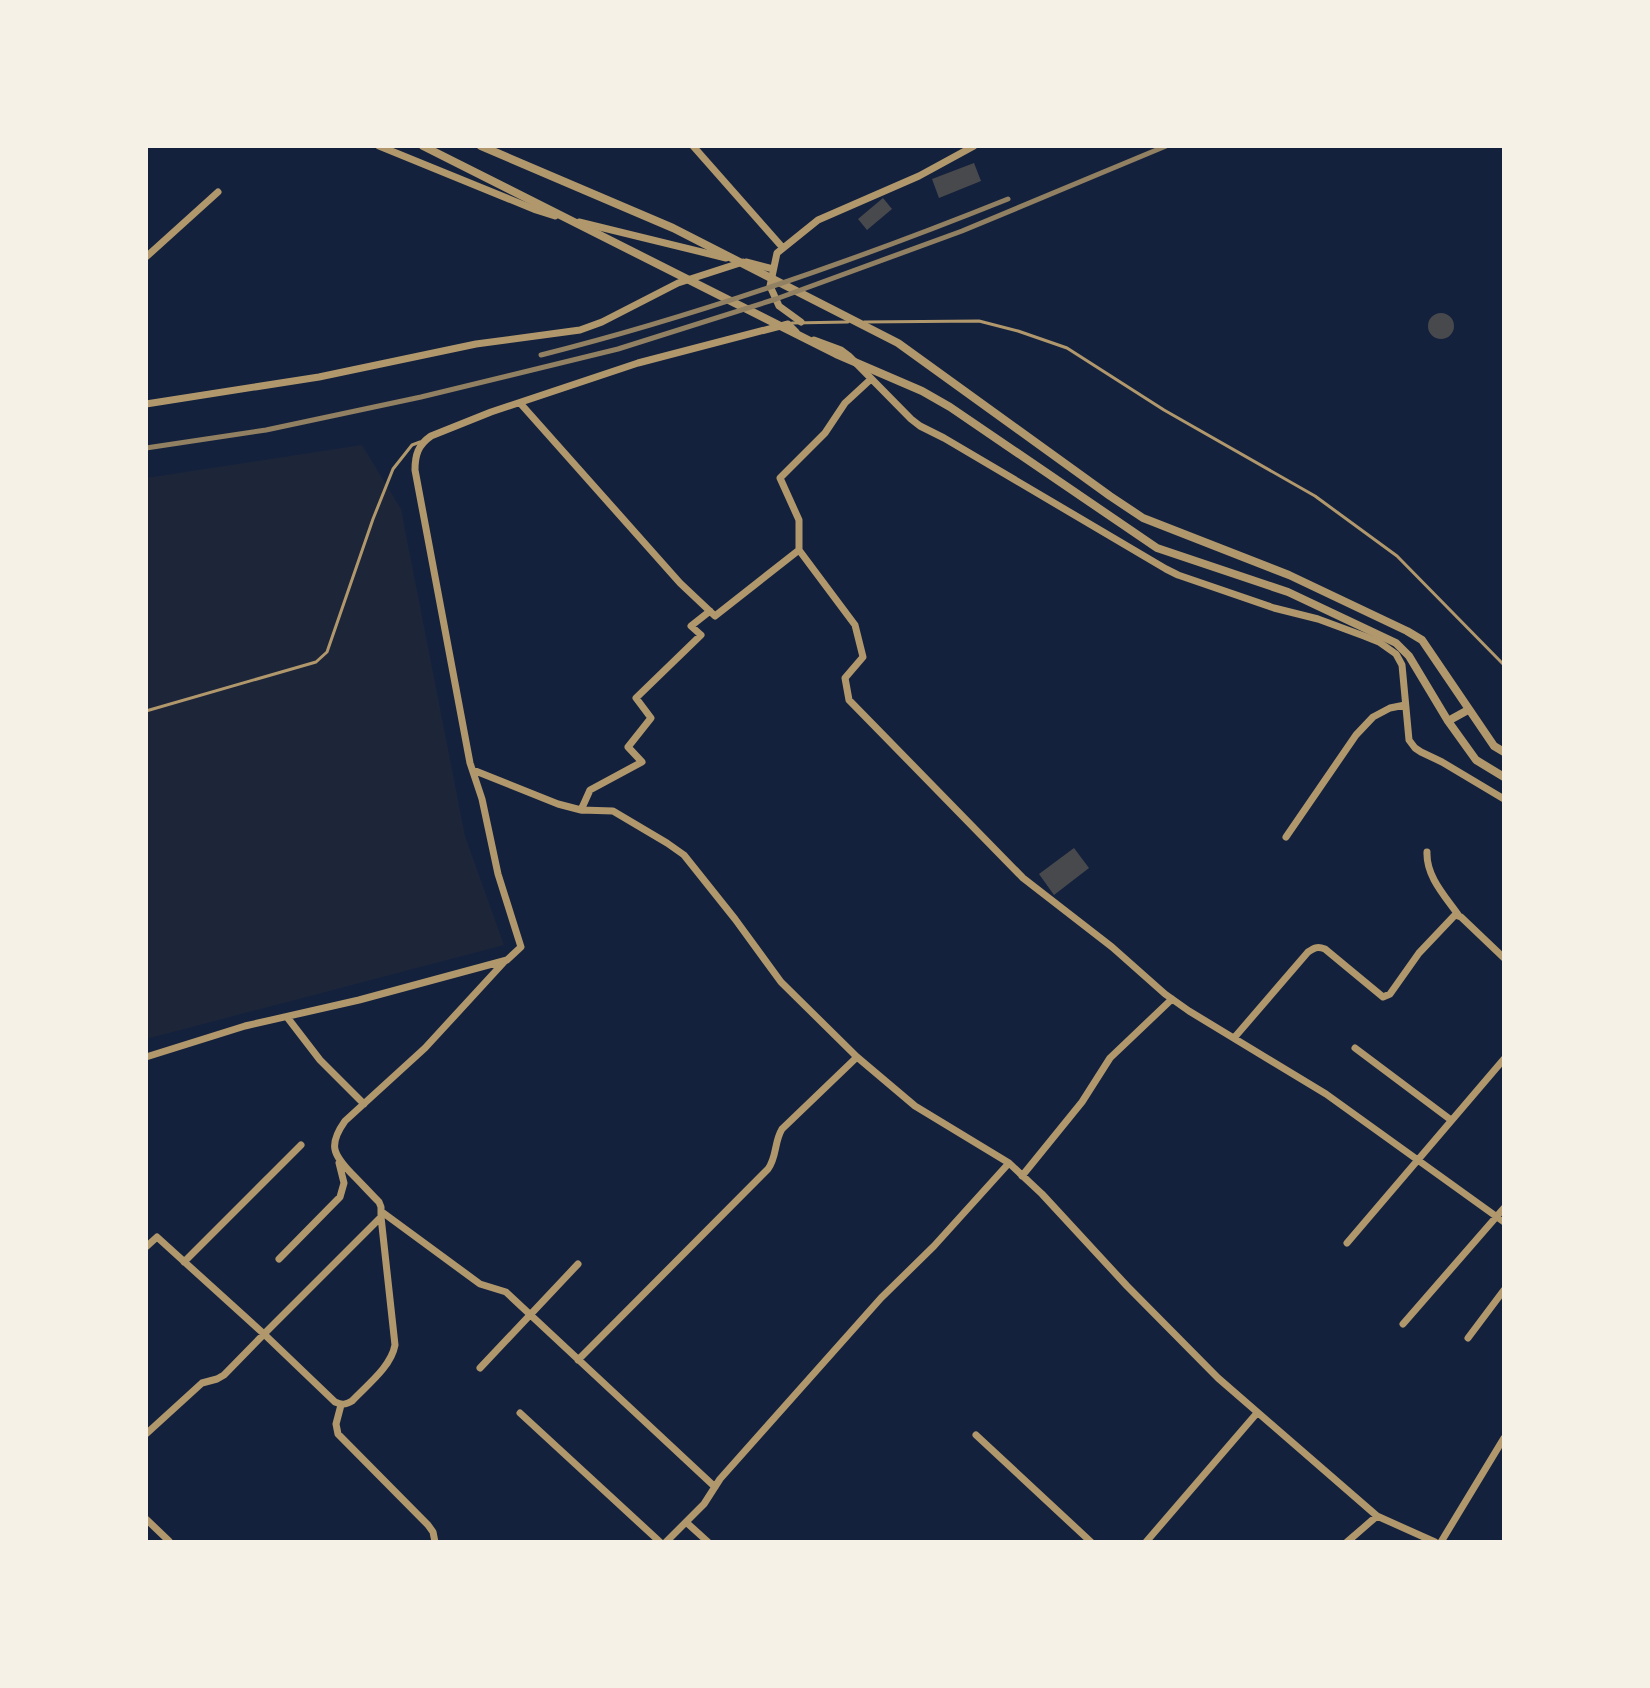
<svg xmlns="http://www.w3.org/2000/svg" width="1650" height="1688" viewBox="0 0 1650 1688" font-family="'IBM Plex Serif',serif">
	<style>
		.green { fill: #1d2539 }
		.building { fill: #48494c }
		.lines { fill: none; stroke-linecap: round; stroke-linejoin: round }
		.service { stroke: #b1986c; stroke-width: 3 }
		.minor { stroke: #b1986c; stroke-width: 7 }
		.tertiary { stroke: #b1986c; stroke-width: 8 }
		.rail { stroke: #918062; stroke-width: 5 }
	</style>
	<rect width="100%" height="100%" fill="#14213d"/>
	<!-- green -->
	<path class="green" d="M362 445 401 509 465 836 504 945 146 1039V478Z"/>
	<!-- building -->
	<path class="building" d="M974 163 981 181 939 198 932 179Z
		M883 198 892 209 867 230 858 219Z
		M1428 326a13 13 0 1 1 26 0a13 13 0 1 1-26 0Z
		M1074 848 1089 868 1054 895 1039 874Z"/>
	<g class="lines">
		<!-- service -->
		<path class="service" d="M864 322 979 321 1018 331 1067 348 1164 410 1315 496 1397 556 1504 665
			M792 323 848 322
			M146 711 316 662 327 652 373 519 393 469 412 445 420 442"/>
		<!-- minor -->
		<path class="minor" d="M379 146 536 210 555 216
			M693 146 783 248
			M579 222 726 258
			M146 257 218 192
			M746 262 773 269
			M801 322 779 306 770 286 777 253 818 220 919 176 974 146
			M814 340 841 350 849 356 911 419 920 426 944 438 1166 569 1178 575 1274 608 1318 619 1364 636 1379 642 1396 654 1402 665 1409 740 1415 748 1421 752 1442 762 1504 799
			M871 379 845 403 825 433 780 478 799 520V550L855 625 863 657 845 678 849 700 1023 878 1112 947 1165 994 1189 1011 1326 1094 1504 1222
			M520 403 680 583 715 616 799 550
			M146 404 319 377 476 344 580 330 602 322 678 283 743 262
			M473 770 558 804 581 810 613 811 667 843 684 855 735 919 781 982 857 1057 915 1106 1009 1163 1042 1194 1127 1286 1218 1378 1377 1516
			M581 810 590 790 642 762 628 747 651 718 636 698 701 635 691 626 710 611
			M1286 837 1356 735 1373 717 1390 708 1405 705
			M1427 852C1426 877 1446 897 1459 916
			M287 1017 320 1060 364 1104
			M1234 1038 1308 952C1314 948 1317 946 1325 949L1383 997 1390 994 1419 953 1455 915 1461 917 1504 958
			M1355 1048 1451 1120
			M146 1057 245 1026 359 1000 507 960 521 947 498 874 482 799 470 763 415 470C415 455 418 445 431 436L491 412 638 363 788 324 796 332
			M1022 1176 1082 1102 1110 1058 1172 999
			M382 1212 480 1284 506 1292 715 1487
			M1347 1243 1504 1059
			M146 1247 157 1237 264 1334 381 1217V1207L379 1202C370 1193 361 1183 351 1173 333 1154 328 1145 345 1121L425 1048 505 961
			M279 1259 340 1197 344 1183 339 1163
			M184 1262 301 1145
			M1403 1324 1504 1208
			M1468 1338 1504 1290
			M578 1360 768 1169C777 1157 774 1142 782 1129L857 1057
			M480 1368 578 1264
			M341 1405 336 1424 338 1434 428 1525 433 1532 435 1542
			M520 1413 660 1542
			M146 1434 202 1383 217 1379 224 1375 264 1334 335 1402C342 1405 345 1405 352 1401 367 1385 391 1367 395 1345L381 1217
			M976 1435 1091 1542
			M146 1519 169 1541
			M687 1523 708 1542
			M666 1542 704 1504 720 1479 881 1298 934 1246 1009 1163
			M1146 1542 1257 1413
			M1347 1542 1377 1516 1435 1542
			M1441 1542 1504 1438"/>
		<!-- tertiary -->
		<path class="tertiary" d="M423 146 836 354 922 391 950 407 1157 548 1288 592 1396 643 1409 656 1448 721 1476 760 1504 777
			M481 146 673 228 898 343 1110 496 1143 518 1289 575 1407 631 1422 640 1494 746 1504 752
			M1448 721 1468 710"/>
		<!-- rail -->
		<path class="rail" d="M541 355C700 315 856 260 1008 199
			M146 448 266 430 421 397 618 349 776 299 962 231 1166 146"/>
	</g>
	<!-- border -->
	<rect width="1650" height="1688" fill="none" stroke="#f6f1e7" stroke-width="296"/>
</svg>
